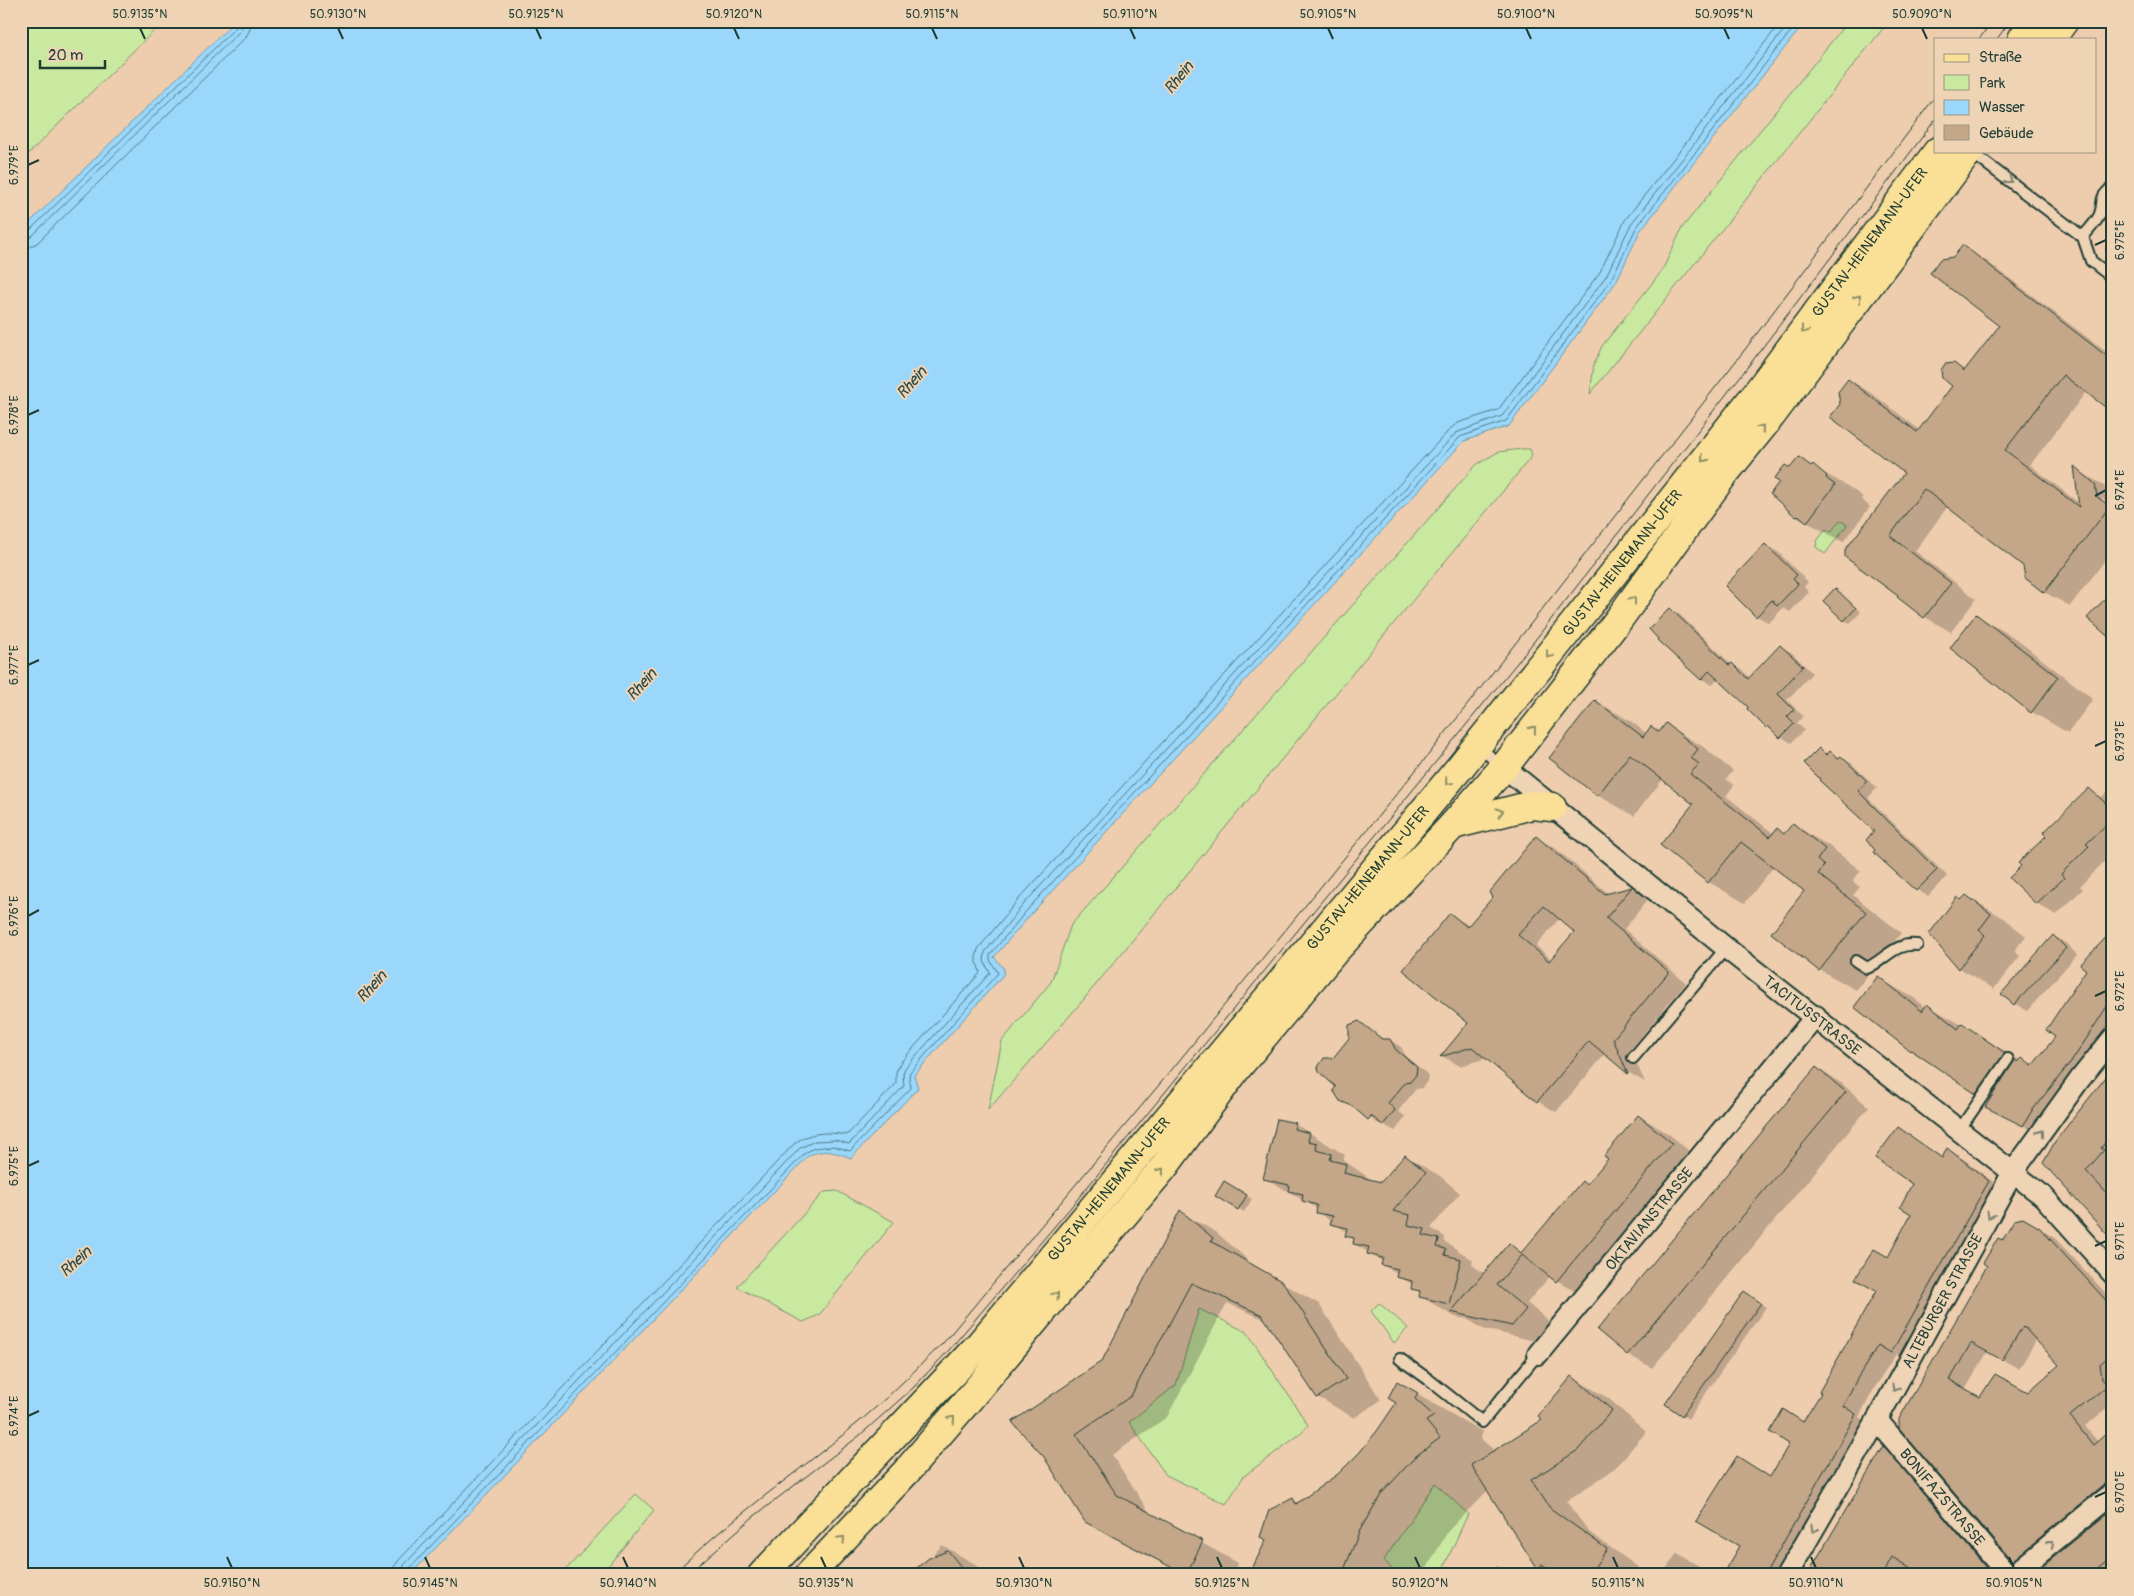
<svg xmlns="http://www.w3.org/2000/svg" width="2134" height="1596" viewBox="0 0 2134 1596" font-family="Pangolin,sans-serif">
	<style>
		.green { fill: #c9e8a0; stroke: #74926a }
		.water { fill: #9ad7fb; stroke: #6999ab }
		.shadow { fill: #0003; fill-rule: evenodd }
		.lines { fill: none; stroke-linecap: round; stroke-linejoin: round }
		.shore { stroke: #507b84; stroke-width: 1 }
		.building { fill: #c4a688; stroke: #1f3d34; fill-rule: evenodd }
		.service-casing { stroke: #1f3d34; stroke-width: 14 }
		.minor-casing { stroke: #1f3d34; stroke-width: 24 }
		.primary-casing { stroke: #1f3d34; stroke-width: 31 }
		.service { stroke: #eed3b5; stroke-width: 10 }
		.minor { stroke: #eed3b5; stroke-width: 20 }
		.primary { stroke: #fadf96; stroke-width: 28 }
		.tram { stroke: #1f3d34; stroke-width: 1 }
		.oneway { stroke: #7c806e }
		.oneway2 { stroke: #8c8e65 }
		.ticks { fill: none; stroke: #1f3d34; stroke-width: 2 }
		.labels { text-anchor: middle; stroke-width: 4; stroke-linejoin: round; paint-order: stroke }
		.street-label { font-size: 15px; fill: #1f3d34; stroke: #eed3b5 }
		.water-label { font-size: 16px; font-style: italic; fill: #2b4c48; stroke: #eed3b5 }
		.neatline { fill: none; stroke: #1f3d34; stroke-width: 2 }
		.ticks-label { font-size: 12px; text-anchor: middle; fill: #1f3d34 }
	</style>
	<rect width="100%" height="100%" fill="#eecdae"/>
	<filter id="ink" filterUnits="userSpaceOnUse"><feTurbulence type="fractalNoise" baseFrequency=".02" numOctaves="2"/><feDisplacementMap in="SourceGraphic" scale="10" xChannelSelector="R" yChannelSelector="G"/><feConvolveMatrix kernelMatrix="1 2 1 2 8 2 1 2 1" color-interpolation-filters="sRGB"/></filter>
	<g filter="url(#ink)">
		<!-- green -->
		<path class="green" d="M21 21H164L21 161Z
			M1848 21H1889L1590 394 1594 364 1602 346 1662 271 1682 228Z
			M1522 449H1530L1532 456 1079 1005 988 1110 1002 1041 1051 982 1071 925 1476 465 1498 452Z
			M1840 520 1847 525 1825 554 1816 547 1817 541 1826 529 1831 532Z
			M837 1191 894 1222 819 1315 803 1322 737 1287 824 1192Z
			M1379 1303 1408 1328 1394 1343 1371 1311Z
			M1199 1309 1247 1332 1308 1425 1299 1435 1244 1476 1226 1504 1166 1475 1129 1422 1176 1385Z
			M1435 1483 1468 1514 1443 1569 1434 1575H1397L1384 1560Z
			M636 1494 654 1510 603 1572 605 1575H561Z"/>
		<!-- water -->
		<path class="water" d="M235 21H1806L1640 231 1616 282 1509 426 1464 441 1032 913 994 957 1004 969 1003 975 914 1075 918 1088 851 1158C836 1152 823 1148 808 1156L410 1575H21V231Z"/>
		<!-- shadow -->
		<path class="shadow" d="M2113 238V255L2104 249Z
			M1963 247 1988 262 2113 357V412L2086 392 2030 465 2080 504 2075 469 2100 483 2113 493V507L2102 498V501L2113 510V550L2070 606 2044 592 2024 565 1948 506 1915 551 1976 599 1951 632 1925 617 1899 597 1900 596 1846 556 1905 473 1841 405 1849 380 1874 395 1920 430 1954 386V365L1965 371 2001 326 1954 258Z
			M1799 459 1849 487 1863 497 1861 499 1870 507 1843 542 1796 516 1791 469Z
			M1766 546 1778 552 1808 582 1804 587 1809 592 1790 612 1783 608 1769 623 1757 616Z
			M1835 589 1861 612 1850 623 1844 620Z
			M1670 609 1680 615 1732 665 1742 670 1750 678 1781 647 1791 652 1812 673 1787 700 1803 716 1797 723 1804 730 1791 743 1767 727 1749 709 1750 708 1718 678 1712 685 1702 679Z
			M1976 615 2012 636 2093 699 2068 733 2032 712Z
			M1596 701 1632 722 1647 734 1660 733 1666 725 1702 746 1733 771 1726 779 1734 785 1726 796 1774 834 1777 830 1785 835 1793 825 1829 846 1861 871 1852 881 1860 887 1853 895 1901 933 1856 990 1820 970 1806 891 1774 866 1745 903 1709 882 1662 845 1695 804 1663 779 1634 816 1598 795Z
			M1819 749 1828 754 1830 752 1851 763 1877 788 1868 798 1947 876 1928 896 1917 890Z
			M2113 785V848L2105 855 2108 858 2080 886 2083 889 2056 915 2036 903 2048 836 2089 790 2102 797Z
			M1536 838 1555 848 1609 894 1632 888 1649 898 1624 929 1686 983 1630 1050 1645 1082 1629 1073 1606 1053 1556 1112 1538 1101 1487 1058 1460 1066 1442 1056 1470 1023 1450 915 1469 925 1495 896ZM1560 918 1576 931 1552 960 1536 946Z
			M1966 896 2002 917 2026 936 2014 951 2020 956 1994 989 1959 968 1962 902Z
			M2113 932V1043L2045 1137 1987 1106 1990 1101 1910 1050 1878 978 1914 998 1926 1008 1928 1006 1962 1025 2021 1061 2022 1059 2033 1066 2056 1037Z
			M2054 936 2066 943 2077 955 2027 1011 2002 994Z
			M1359 1023 1385 1040H1390L1401 1047 1407 1058 1428 1075 1427 1081 1422 1088 1416 1089 1398 1111 1406 1117 1395 1131 1381 1123 1380 1125 1358 1109 1341 1100 1334 1059 1351 1039Z
			M1817 1069 1841 1083 1869 1107 1652 1368 1627 1354Z
			M2113 1070V1238L2044 1163Z
			M1639 1116 1669 1134 1702 1162 1587 1299 1550 1276 1527 1303 1556 1327 1543 1343 1483 1329 1467 1319 1455 1317 1420 1296 1421 1293 1412 1288 1413 1285 1383 1265V1262L1355 1244V1240L1346 1235 1347 1232 1317 1212 1318 1209 1265 1178 1295 1124 1345 1155 1343 1160 1375 1182 1382 1184 1405 1156 1440 1176 1460 1193 1431 1228 1445 1237 1444 1241 1473 1260 1472 1265 1485 1274 1509 1245 1523 1253 1587 1186 1610 1159Z
			M1898 1128 1943 1158 1948 1150 1965 1160 2006 1192 1909 1362 1896 1354 1874 1389 1859 1417 1873 1425 1787 1575H1723L1740 1546 1771 1478 1823 1393 1877 1290 1889 1259 1913 1213 1914 1184Z
			M1225 1183 1252 1199 1244 1212 1217 1195Z
			M1180 1212 1216 1232 1248 1260 1247 1263 1319 1304 1381 1400 1354 1418 1318 1397 1268 1321 1227 1303 1167 1417 1112 1455 1151 1515 1238 1563 1232 1575H1185L1086 1521 1045 1456 1103 1362Z
			M2040 1229 2056 1239 2113 1301V1404L2085 1426 2098 1442 2113 1430V1500L2029 1569 2012 1560 1901 1428 2003 1242ZM2037 1339 2061 1365 2028 1393 1980 1399 1965 1390 1988 1351 2019 1369Z
			M1750 1296 1766 1307 1688 1419 1682 1415Z
			M1572 1377 1608 1398 1646 1432 1613 1470 1566 1501 1590 1533 1642 1570 1638 1575H1548L1539 1569 1488 1490 1448 1531 1423 1575H1249L1293 1500 1299 1503 1339 1475 1378 1432 1397 1402V1383L1483 1432 1480 1438 1495 1451 1544 1420Z
			M1884 1448 1900 1457 1999 1575H1809Z
			M2113 1509V1575H2034Z
			M942 1545 975 1564 984 1575H916Z
			M1677 1553 1694 1563 1707 1575H1662Z
			M1497 1566 1512 1575H1484Z"/>
		<g class="lines">
			<!-- shore -->
			<path class="shore" d="M21 234 27 233 236 27 238 21
				M21 241 31 237 240 31 244 21
				M21 248 29 247 37 243 246 37 250 29 251 21
				M393 1575 394 1567 399 1560 795 1143C811 1131 829 1132 847 1135L896 1084V1072L900 1063 980 973 976 958 978 949 1018 900 1451 428 1458 423 1498 410 1600 272 1625 220 1782 21
				M401 1575 404 1565 800 1148 815 1141 835 1140 849 1144 904 1086 903 1074 905 1068 990 973 984 961 985 952 1023 905 1456 433 1502 416 1606 276 1631 224 1791 21
				M407 1575 409 1569 805 1153 814 1148 834 1146 850 1151 911 1088 909 1076 910 1072 998 973 990 960V955L1028 909 1460 437 1506 421 1611 280 1636 228 1799 21"/>
		</g>
		<!-- building -->
		<path class="building" d="M1963 245 2113 361V413L2063 375 2005 450 2079 507 2074 466 2095 484 2097 497 2110 506 2044 593 2025 578 2023 566 1924 489 1890 536 1951 583 1924 618 1897 597 1898 596 1845 557V550L1904 473 1830 417 1840 404 1838 392 1848 379 1917 432 1952 386 1942 378 1941 370 1945 364 1954 363 1964 371 1999 326 1930 273 1940 259 1953 257Z
			M1799 457 1811 466 1813 464 1827 476 1826 478 1835 485 1807 522 1798 515 1796 517 1770 494 1779 482 1774 479 1785 465 1790 468Z
			M1765 544 1797 575 1793 579 1798 584 1777 606 1772 600 1756 617 1725 586Z
			M1835 588 1856 608 1844 621 1823 601Z
			M2113 590V641L2087 618Z
			M1670 608 1729 665 1732 663 1748 679 1780 645 1803 666 1778 694 1794 710 1787 717 1794 724 1780 738 1768 726 1766 728 1747 709 1748 707 1709 671 1701 680 1657 640 1658 639 1649 629Z
			M1976 614 2058 677 2031 713 1950 648Z
			M1595 700 1643 737 1651 726 1659 732 1666 723 1698 749 1691 758 1699 764 1690 774 1770 837 1777 828 1784 834 1793 823 1825 849 1817 860 1824 866 1818 874 1866 912 1819 971 1771 933 1804 891 1741 842 1708 883 1660 845 1693 804 1630 754 1597 796 1549 758Z
			M1819 748 1826 755 1830 751 1838 758 1841 756 1867 781 1858 791 1937 870 1916 891 1873 852 1875 850 1866 840 1874 831 1819 780 1820 779 1804 763Z
			M2089 788 2113 810V818L2086 844 2089 846 2061 874 2064 878 2036 904 2009 878 2021 866 2018 863 2046 836 2043 833Z
			M1536 836 1605 894 1632 887 1606 918 1669 972 1613 1039 1628 1074 1589 1041 1537 1102 1472 1047 1440 1057 1468 1023 1403 970 1450 913 1467 927 1493 897 1489 893ZM1544 906 1574 932 1549 961 1518 935Z
			M1966 895 1991 914 1979 930 1985 935 1958 969 1929 934 1957 897 1961 900Z
			M2113 930V997L2074 1058 2031 1112 2023 1126 1985 1107 2015 1060 2018 1062 2022 1058 2032 1066 2055 1037 2046 1030 2086 970 2080 965Z
			M2053 935 2066 948 2014 1005 2001 994Z
			M1878 976 1922 1011 1927 1004 1958 1029 1962 1023 2005 1053 1976 1094 1911 1050 1910 1051 1854 1007Z
			M1359 1021 1382 1039H1390L1396 1050 1417 1067 1416 1075 1410 1082 1405 1083 1388 1103 1395 1110 1383 1125 1371 1116 1368 1120 1352 1106 1340 1101 1333 1090 1336 1087 1319 1072 1318 1067 1324 1058H1333L1349 1038V1025Z
			M1816 1067 1846 1092 1627 1355 1597 1330Z
			M2113 1068V1132L2101 1148 2104 1150 2086 1171 2113 1200V1241L2043 1163 2056 1140Z
			M1638 1115 1672 1143 1556 1282 1522 1255 1497 1285 1526 1309 1512 1326 1451 1312 1509 1243 1521 1253 1582 1181 1586 1185 1608 1159 1604 1156Z
			M1277 1119 1296 1123 1294 1129 1310 1133 1308 1141 1317 1143 1316 1150 1332 1154 1330 1160 1346 1164 1344 1173 1381 1182 1405 1155 1426 1172 1393 1211 1410 1215 1408 1225 1425 1229 1423 1235 1439 1239 1437 1247 1446 1249 1445 1255 1461 1259 1449 1304 1419 1297 1420 1291 1411 1289 1412 1281 1396 1277 1398 1269 1381 1265 1383 1258 1367 1254 1369 1247 1353 1244 1354 1238 1345 1236 1347 1228 1330 1224 1333 1216 1316 1213 1317 1205 1302 1201 1303 1194 1288 1191 1289 1185 1263 1179Z
			M1898 1127 1942 1158 1947 1148 1989 1181 1891 1353 1878 1345 1857 1379 1843 1406 1856 1414 1765 1575H1722L1739 1546 1696 1521 1737 1456 1770 1477 1789 1444 1770 1432 1783 1409 1803 1422 1821 1393 1819 1392 1876 1291 1855 1279 1874 1249 1888 1257 1911 1214 1900 1207 1912 1184 1875 1158Z
			M1224 1181 1247 1195 1238 1210 1215 1196Z
			M1180 1210 1213 1238 1211 1241 1283 1282 1346 1379 1317 1398 1262 1315 1191 1283 1131 1396 1076 1434 1117 1495 1203 1541 1186 1575 1085 1522 1044 1457 1012 1422 1102 1361Z
			M2023 1218 2040 1228 2113 1308V1353L2100 1364 2102 1378 2108 1385 2070 1416 2093 1445 2113 1428V1481L2105 1484 2012 1561 1899 1428V1419L1987 1266 1983 1263 1998 1238 2002 1240 2014 1220ZM2023 1326 2059 1365 2028 1392 1995 1374 1980 1397 1950 1380 1971 1343 2002 1360Z
			M1744 1291 1761 1303 1682 1416 1665 1404Z
			M1572 1376 1612 1410 1578 1450 1531 1480 1550 1508 1607 1549 1589 1575H1557L1542 1564 1538 1570 1471 1465 1542 1420 1538 1416Z
			M1397 1381 1418 1393 1415 1399 1434 1416 1426 1421 1440 1438 1416 1456 1382 1493 1360 1530 1342 1575H1249L1266 1540 1260 1537 1269 1510 1293 1498 1296 1504 1338 1474 1359 1453 1377 1431 1396 1403 1388 1398Z
			M1884 1446 1992 1575H1921L1892 1557 1882 1575H1807Z
			M2113 1509V1556L2090 1575H2032Z
			M948 1551 968 1575H908L929 1558Z"/>
		<g class="lines">
			<!-- service casing -->
			<g class="service-casing">
				<path id="service" d="M2104 21 2113 28
					M1971 152 2083 237C2088 230 2097 222 2100 214 2105 201 2097 199 2113 187
					M2083 237 2091 261 2113 278
					M1478 747 1504 767
					M1856 961 1867 968C1885 960 1895 942 1917 945
					M1633 1058 1726 948
					M1960 1129 2008 1059
					M1400 1359 1428 1379 1482 1422 1538 1354"/>
			</g>
			<!-- minor casing -->
			<g class="minor-casing">
				<g id="minor">
					<path id="s1" d="M1504 767 1726 948 2043 1196 2113 1274"/>
					<path id="s2" d="M1538 1354 1816 1016"/>
					<path id="s3" d="M1877 1420 2008 1575"/>
					<path id="s4" d="M1787 1575 1877 1420 2013 1172 2080 1079 2113 1038"/>
					<path d="M2013 1575 2113 1493"/>
				</g>
			</g>
			<!-- primary casing -->
			<g class="primary-casing">
				<g id="primary">
					<path d="M2022 39 2035 21"/>
					<path d="M2051 39 2064 21"/>
					<path d="M1453 825 1532 805 1552 807"/>
					<path id="s5" d="M762 1575 980 1344 1461 766 1756 394 1938 151"/>
					<path d="M809 1575 906 1472 963 1406 1164 1167 1237 1068 1334 952 1453 825 1504 767 1619 619 1725 473 1771 416 1969 151"/>
				</g>
			</g>
			<!-- service -->
			<use href="#service" class="service"/>
			<!-- minor -->
			<use href="#minor" class="minor"/>
			<!-- primary -->
			<use href="#primary" class="primary"/>
			<!-- tram -->
			<path class="tram" d="M1979 39 1993 21
				M1997 39 2010 21
				M672 1575C727 1521 790 1478 849 1430 883 1403 913 1372 944 1342L1169 1073 1429 754 1743 352 1935 97
				M687 1575 753 1517 859 1436 913 1388 949 1350 1071 1207 1521 658 1753 360 1935 120"/>
		</g>
		<!-- one-way arrows -->
		<defs><path id="oneway-chevron" d="M-2-3.5L2.5 0L-2 3.5" fill="none" stroke-width="1.6" stroke-linecap="round" stroke-linejoin="round" transform="scale(1.25)"/></defs>
		<g class="oneway">
			<use href="#oneway-chevron" transform="translate(2009 180) rotate(37)"/>
			<use href="#oneway-chevron" transform="translate(2041 1133) rotate(-55)"/>
			<use href="#oneway-chevron" transform="translate(1990 1215) rotate(119)"/>
			<use href="#oneway-chevron" transform="translate(1895 1388) rotate(119)"/>
			<use href="#oneway-chevron" transform="translate(1814 1529) rotate(120)"/>
			<use href="#oneway-chevron" transform="translate(2051 1544) rotate(-40)"/>
		</g>
		<g class="oneway2">
			<use href="#oneway-chevron" transform="translate(1858 298) rotate(-53)"/>
			<use href="#oneway-chevron" transform="translate(1804 330) rotate(127)"/>
			<use href="#oneway-chevron" transform="translate(1761 428) rotate(-51)"/>
			<use href="#oneway-chevron" transform="translate(1704 459) rotate(128)"/>
			<use href="#oneway-chevron" transform="translate(1633 600) rotate(-54)"/>
			<use href="#oneway-chevron" transform="translate(1549 655) rotate(128)"/>
			<use href="#oneway-chevron" transform="translate(1533 729) rotate(-52)"/>
			<use href="#oneway-chevron" transform="translate(1448 782) rotate(130)"/>
			<use href="#oneway-chevron" transform="translate(1500 812) rotate(-14)"/>
			<use href="#oneway-chevron" transform="translate(1161 1171) rotate(-51)"/>
			<use href="#oneway-chevron" transform="translate(1056 1295) rotate(-50)"/>
			<use href="#oneway-chevron" transform="translate(952 1419) rotate(-49)"/>
			<use href="#oneway-chevron" transform="translate(842 1539) rotate(-47)"/>
		</g>
	</g>
	<!-- ticks -->
	<path class="ticks" d="M140 28 145 39M338 28 343 39M536 28 541 39M734 28 739 39M932 28 937 39M1130 28 1135 39M1328 28 1333 39M1526 28 1531 39M1724 28 1729 39M1922 28 1927 39M28 165 39 160M2095 245 2106 240M28 415 39 410M2095 496 2106 490M28 665 39 660M2095 746 2106 741M28 916 39 910M2095 996 2106 991M28 1166 39 1161M2095 1246 2106 1241M28 1416 39 1411M2095 1497 2106 1492M227 1557 232 1568M425 1557 430 1568M623 1557 628 1568M821 1557 826 1568M1019 1557 1024 1568M1217 1557 1222 1568M1415 1557 1420 1568M1613 1557 1618 1568M1811 1557 1816 1568M2009 1557 2014 1568"/>
	<g class="labels">
		<!-- street labels -->
		<g class="street-label">
			<text dy="5" stroke="none"><textPath href="#s5" startOffset="1734">GUSTAV-HEINEMANN-UFER</textPath></text>
			<text dy="5" stroke="none"><textPath href="#s5" startOffset="1329">GUSTAV-HEINEMANN-UFER</textPath></text>
			<text dy="5" stroke="none"><textPath href="#s5" startOffset="924">GUSTAV-HEINEMANN-UFER</textPath></text>
			<text dy="5" stroke="none"><textPath href="#s1" startOffset="396">TACITUSSTRASSE</textPath></text>
			<text dy="5" stroke="none"><textPath href="#s5" startOffset="519">GUSTAV-HEINEMANN-UFER</textPath></text>
			<text dy="5" stroke="none"><textPath href="#s2" startOffset="175">OKTAVIANSTRASSE</textPath></text>
			<text dy="5" stroke="none"><textPath href="#s4" startOffset="315">ALTEBURGER STRASSE</textPath></text>
			<text dy="5" stroke="none"><textPath href="#s3" startOffset="101">BONIFAZSTRASSE</textPath></text>
		</g>
		<!-- water labels -->
		<g class="water-label">
			<text transform="translate(1178 77) rotate(-51)" y="6">Rhein</text>
			<text transform="translate(911 382) rotate(-48)" y="6">Rhein</text>
			<text transform="translate(641 684) rotate(-48)" y="6">Rhein</text>
			<text transform="translate(371 986) rotate(-48)" y="6">Rhein</text>
			<text transform="translate(75 1261) rotate(-42)" y="6">Rhein</text>
		</g>
	</g>
	<!-- margin -->
	<rect width="2134" height="1596" fill="none" stroke="#eed3b5" stroke-width="55"/>
	<!-- legend -->
	<rect x="1934" y="38" width="162" height="115" fill="#eed3b5" stroke="#9b9781"/>
	<rect x="1944" y="54" width="25" height="8" fill="#fadf96" stroke="#9b9781"/>
	<text x="1979" y="62" font-size="15" fill="#1f3d34">Straße</text>
	<rect x="1944" y="75" width="25" height="15" fill="#c9e8a0" stroke="#9b9781"/>
	<text x="1979" y="88" font-size="15" fill="#1f3d34">Park</text>
	<rect x="1944" y="100" width="25" height="15" fill="#9ad7fb" stroke="#9b9781"/>
	<text x="1979" y="112" font-size="15" fill="#1f3d34">Wasser</text>
	<rect x="1944" y="125" width="25" height="15" fill="#c4a688" stroke="#9b9781"/>
	<text x="1979" y="138" font-size="15" fill="#1f3d34">Gebäude</text>
	<!-- scale -->
	<path d="M40 60v8h65v-8" fill="none" stroke="#1f3d34" stroke-width="2.5"/>
	<text x="48" y="60" font-size="15" fill="#1f3d34" stroke="#eed3b5" stroke-width="4" paint-order="stroke">20 m</text>
	<rect x="28" y="28" width="2078" height="1540" class="neatline"/>
	<g class="ticks-label">
		<text x="140" y="18">50.9135°N</text>
		<text x="338" y="18">50.9130°N</text>
		<text x="536" y="18">50.9125°N</text>
		<text x="734" y="18">50.9120°N</text>
		<text x="932" y="18">50.9115°N</text>
		<text x="1130" y="18">50.9110°N</text>
		<text x="1328" y="18">50.9105°N</text>
		<text x="1526" y="18">50.9100°N</text>
		<text x="1724" y="18">50.9095°N</text>
		<text x="1922" y="18">50.9090°N</text>
		<text transform="translate(14 165) rotate(-90)" y="4">6.979°E</text>
		<text transform="translate(2120 240) rotate(-90)" y="4">6.975°E</text>
		<text transform="translate(14 415) rotate(-90)" y="4">6.978°E</text>
		<text transform="translate(2120 490) rotate(-90)" y="4">6.974°E</text>
		<text transform="translate(14 665) rotate(-90)" y="4">6.977°E</text>
		<text transform="translate(2120 741) rotate(-90)" y="4">6.973°E</text>
		<text transform="translate(14 916) rotate(-90)" y="4">6.976°E</text>
		<text transform="translate(2120 991) rotate(-90)" y="4">6.972°E</text>
		<text transform="translate(14 1166) rotate(-90)" y="4">6.975°E</text>
		<text transform="translate(2120 1241) rotate(-90)" y="4">6.971°E</text>
		<text transform="translate(14 1416) rotate(-90)" y="4">6.974°E</text>
		<text transform="translate(2120 1492) rotate(-90)" y="4">6.970°E</text>
		<text x="232" y="1587">50.9150°N</text>
		<text x="430" y="1587">50.9145°N</text>
		<text x="628" y="1587">50.9140°N</text>
		<text x="826" y="1587">50.9135°N</text>
		<text x="1024" y="1587">50.9130°N</text>
		<text x="1222" y="1587">50.9125°N</text>
		<text x="1420" y="1587">50.9120°N</text>
		<text x="1618" y="1587">50.9115°N</text>
		<text x="1816" y="1587">50.9110°N</text>
		<text x="2014" y="1587">50.9105°N</text>
	</g>
</svg>
